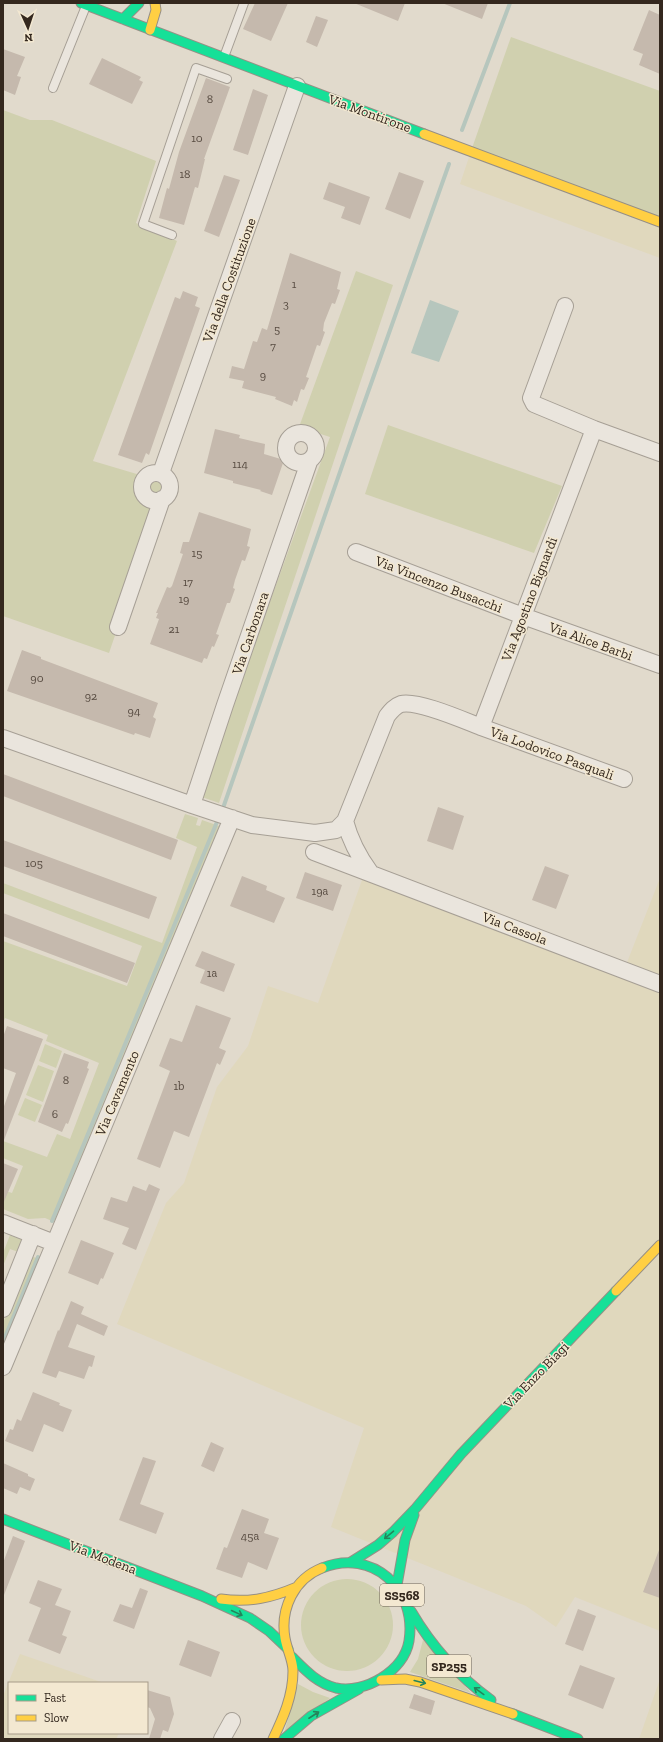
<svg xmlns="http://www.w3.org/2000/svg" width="663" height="1742" viewBox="0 0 663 1742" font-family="'Zilla Slab',serif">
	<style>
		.farmland { fill: #e0d8bd }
		.green { fill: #d0d0af }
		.water { fill: #b6c6bd }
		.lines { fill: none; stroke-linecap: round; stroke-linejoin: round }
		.stream { stroke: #b6c6bd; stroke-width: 4 }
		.building { fill: #c5b9ad }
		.lane-casing { stroke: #a69f95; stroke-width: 10 }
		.street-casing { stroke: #a69f95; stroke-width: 18 }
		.fast-casing { stroke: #968f85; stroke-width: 11 }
		.slow-casing { stroke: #968f85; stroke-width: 11 }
		.lane { stroke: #eae5dd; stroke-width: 8 }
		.street { stroke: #eae5dd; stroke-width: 16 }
		.fast { stroke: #16e098; stroke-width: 9 }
		.slow { stroke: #ffcf43; stroke-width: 9 }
		.oneway { stroke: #25845b }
		.labels { text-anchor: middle; stroke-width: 3; stroke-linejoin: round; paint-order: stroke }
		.number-label { font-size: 12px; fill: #584c42 }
		.shield { fill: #f3e8d1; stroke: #6d6254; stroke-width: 1 }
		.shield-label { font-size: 13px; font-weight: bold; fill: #34281e }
		.street-label { font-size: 14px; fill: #34281e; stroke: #f3e8d1 }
	</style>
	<rect width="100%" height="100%" fill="#e1dacc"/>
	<!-- farmland -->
	<path class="farmland" d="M471 151 660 222V258L460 184Z
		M366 869 626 965 660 878V1631L575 1597 556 1627 526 1606 331 1527 364 1428 117 1324 166 1203 184 1183 217 1087 248 1046 268 986 318 1003Z
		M20 1654 104 1683H9V1733H119L116 1739H3V1696Z
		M660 1679V1739H639Z"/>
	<!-- green -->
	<path class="green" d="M511 37 660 91V222L471 151Z
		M3 110 30 120H52L156 161 136 223 177 241 93 461 167 483 109 653 3 616Z
		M356 271 393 285 219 803 199 796 330 437 299 427Z
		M388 425 562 486 534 553 365 494Z
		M185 814 198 818 196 825 200 826 202 820 222 827 56 1220 52 1221 45 1218 28 1219 3 1209V1190L12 1193 23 1166 3 1158V1141L47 1157 57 1134 70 1139 99 1063 46 1041 48 1035 5 1018 3 1023V941L127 986 142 946 3 893V883L162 943 197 847 176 838Z
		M45 1044 62 1051 56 1068 39 1061Z
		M38 1065 54 1071 43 1102 26 1095Z
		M25 1098 42 1105 35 1122 18 1115Z
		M10 1235 25 1241 21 1253 10 1249 3 1266V1253Z
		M30 1256 43 1260 3 1356V1323Z
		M301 1625a46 46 0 1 1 92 0a46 46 0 1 1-92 0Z
		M423 1640 471 1693 410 1672 418 1659Z
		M298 1684 313 1692 330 1698 284 1733Z"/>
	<!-- water -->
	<path class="water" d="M430 300 459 311 439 362 411 353Z"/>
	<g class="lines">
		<!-- stream -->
		<path class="stream" d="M462 130 510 3
			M222 811 356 426 449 164
			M52 1221 219 817
			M3 1342 38 1257"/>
	</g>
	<!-- building -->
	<path class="building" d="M255 3H288L271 41 243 29Z
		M354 3H405L398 21Z
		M442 3H488L482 19Z
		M649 10 660 15V74L639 65 643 54 633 50Z
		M316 16 328 20 317 47 306 42Z
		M3 49 25 57 17 76 21 77 15 95 3 90Z
		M102 58 141 77 139 80 143 82 132 104 89 84Z
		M206 78 230 87 204 159H205L198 188 195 187 184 225 159 218 167 188 169 189 179 152Z
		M253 89 268 95 248 155 233 150Z
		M399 172 424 181 410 219 385 209Z
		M224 175 240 180 219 237 204 231Z
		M329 182 370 197 360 225 341 218 345 207 323 199Z
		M290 253 341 272 337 289 340 290 335 304 332 303 324 323 323 331 325 332 320 346 317 345 306 377 309 378 304 390 301 389 297 402 294 400 292 406 275 399 276 397 242 388 244 381 229 378 232 366 244 369 253 341 257 342 262 328 267 330Z
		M183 291 198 297 195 306 200 308 149 455 146 453 142 463 118 455 175 297 180 299Z
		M215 429 240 435 239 438 265 444 264 454 284 460 272 495 260 491 261 490 233 483V481L204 473Z
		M199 512 251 529 247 546 250 547 245 561 242 560 235 580 233 588 235 589 230 603H227L216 634 219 635 214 647 212 646 207 659 204 658 202 663 150 644 159 619 156 618 158 613H156L167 587 170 588 172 586 183 554 180 553 183 542H189Z
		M22 650 41 657V659L158 703 153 717 156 719 150 738 135 733 134 735 7 691Z
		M3 774 178 840 171 860 3 796Z
		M438 807 464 816 453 850 427 841Z
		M3 840 157 897 149 919 3 866Z
		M545 866 569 875 556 909 532 900Z
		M305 872 342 885 333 911 296 898Z
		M242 876 267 886 266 890 285 898 274 923 230 906Z
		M3 913 135 963 127 983 3 936Z
		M202 951 235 964 224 992 200 983 205 970 195 966Z
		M196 1005 231 1018 219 1048 226 1051 220 1065 217 1063 189 1137 174 1131 160 1168 137 1159 170 1071 159 1066 170 1038 182 1042Z
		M7 1026 43 1039 4 1140H3V1109L16 1073 3 1068V1037Z
		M64 1053 89 1062 87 1068 89 1069 68 1124 66 1123 62 1132 38 1122Z
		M3 1163 18 1169 3 1204Z
		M149 1184 160 1189 136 1250 122 1244 129 1228 103 1219 111 1197 127 1202 133 1186 146 1191Z
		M81 1240 114 1253 103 1279 101 1278 98 1285 68 1273Z
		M71 1301 84 1307 81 1314 108 1326 104 1336 77 1324 68 1347 95 1356 92 1367 89 1366 84 1379 59 1371 56 1378 42 1373 58 1330 59 1331Z
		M33 1392 60 1403 59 1405 72 1410 63 1432 44 1424 33 1452 5 1441 10 1429 13 1430 17 1419 21 1421Z
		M211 1442 224 1448 214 1472 201 1466Z
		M143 1457 156 1461 140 1504 164 1513 156 1534 119 1520Z
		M3 1463 28 1474V1476L35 1479 30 1491 20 1487 17 1494 3 1488Z
		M242 1509 269 1519 264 1533 279 1538 267 1570 248 1562 242 1578 216 1569 224 1547 227 1548Z
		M13 1536 25 1541 4 1595 3 1563Z
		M659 1550H660V1598L643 1592Z
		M38 1580 62 1589 55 1605 71 1611 62 1635 67 1637 60 1654 28 1641 41 1608 29 1603Z
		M140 1588 148 1591 134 1629 113 1621 120 1604 132 1608Z
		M578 1609 596 1616 583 1651 565 1644Z
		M188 1640 220 1652 211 1677 179 1665Z
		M580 1665 615 1678 603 1709 568 1695Z
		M147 1690 170 1697 174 1714 168 1732 163 1730 160 1739H149L155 1719 150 1708 147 1707Z
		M414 1694 435 1701 431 1715 409 1708Z"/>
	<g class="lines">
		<!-- lane casing -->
		<g class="lane-casing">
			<path id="lane" d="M224 57 244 3
				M53 88 86 6
				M172 235 143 224 196 68 227 79"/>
		</g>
		<!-- street casing -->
		<g class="street-casing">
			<path id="street" d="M594 429 660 453
				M286 448a15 15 0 1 1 30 0a15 15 0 1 1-30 0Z
				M161 473 297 86
				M142 487a14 14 0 1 1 28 0a14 14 0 1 1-28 0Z
				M356 552 523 616 660 665
				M118 627 162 499
				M481 727 624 779
				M3 738 192 805 225 705 309 462
				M192 805 252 825 315 833 336 830 345 821C350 840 359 857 370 872
				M345 821 387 716C391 711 395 706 401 704 418 700 463 720 481 727L594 429 534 404 531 398 565 306
				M314 852 660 984
				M3 1223 54 1243
				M3 1309 33 1234
				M3 1367 232 818
				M222 1739 232 1721"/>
		</g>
		<!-- fast casing -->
		<g class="fast-casing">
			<path id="fast" d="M81 3 424 134
				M123 19 139 3
				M3 1519 202 1596 250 1618 269 1631 288 1649
				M351 1562 378 1545 393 1532 416 1508 461 1454 616 1291
				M397 1585 405 1540 414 1515
				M411 1611C432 1647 457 1675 491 1700
				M292 1657C305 1670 317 1683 336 1688 365 1694 404 1671 409 1641 417 1589 373 1548 322 1568
				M513 1714 578 1739
				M284 1739 311 1716 359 1689"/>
		</g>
		<!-- slow casing -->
		<g class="slow-casing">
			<path id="slow" d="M150 30 156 10 155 3
				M424 134 660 222
				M616 1291 660 1245
				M221 1599C249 1603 271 1598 297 1587
				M381 1680 405 1679 420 1682 513 1714
				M273 1739C283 1718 293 1696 293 1671 293 1660 287 1650 285 1638 280 1609 294 1579 322 1568"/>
		</g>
		<!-- lane -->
		<use href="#lane" class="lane"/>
		<!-- street -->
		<use href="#street" class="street"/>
		<!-- fast -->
		<use href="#fast" class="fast"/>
		<!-- slow -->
		<use href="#slow" class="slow"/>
	</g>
	<!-- one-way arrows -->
	<defs><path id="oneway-shaft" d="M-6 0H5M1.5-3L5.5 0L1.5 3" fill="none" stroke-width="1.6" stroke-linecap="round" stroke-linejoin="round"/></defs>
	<g class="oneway">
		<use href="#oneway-shaft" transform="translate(389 1535) rotate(140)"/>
		<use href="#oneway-shaft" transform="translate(237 1613) rotate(25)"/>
		<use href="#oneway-shaft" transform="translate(420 1682) rotate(14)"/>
		<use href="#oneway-shaft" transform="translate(479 1691) rotate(-144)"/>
		<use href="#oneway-shaft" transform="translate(314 1715) rotate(-33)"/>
	</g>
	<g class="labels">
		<!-- number labels -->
		<g class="number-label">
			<text x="210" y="103">8</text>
			<text x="197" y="142">10</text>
			<text x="185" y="178">18</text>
			<text x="294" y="288">1</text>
			<text x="286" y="308">3</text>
			<text x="277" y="333">5</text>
			<text x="273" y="350">7</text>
			<text x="263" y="379">9</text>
			<text x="240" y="468">114</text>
			<text x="197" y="557">15</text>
			<text x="188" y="586">17</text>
			<text x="184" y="603">19</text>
			<text x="174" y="633">21</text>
			<text x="37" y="682">90</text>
			<text x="91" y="700">92</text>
			<text x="134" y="715">94</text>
			<text x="34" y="867">105</text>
			<text x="320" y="895">19a</text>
			<text x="212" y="977">1a</text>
			<text x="66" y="1084">8</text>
			<text x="179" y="1090">1b</text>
			<text x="55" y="1118">6</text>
			<text x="250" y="1540">45a</text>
		</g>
		<!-- shield labels -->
		<g class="shield">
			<rect x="380" y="1584" width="44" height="22" rx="3"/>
			<rect x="427" y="1655" width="44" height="22" rx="3"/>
		</g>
		<g class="shield-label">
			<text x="402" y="1600">SS568</text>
			<text x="449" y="1671">SP255</text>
		</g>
		<!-- street labels -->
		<g class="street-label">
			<text transform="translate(370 113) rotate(20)" y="5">Via Montirone</text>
			<text transform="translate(229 280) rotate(-70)" y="5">Via della Costituzione</text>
			<text transform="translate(439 584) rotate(21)" y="5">Via Vincenzo Busacchi</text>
			<text transform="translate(529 599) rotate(-69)" y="5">Via Agostino Bignardi</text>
			<text transform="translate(250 633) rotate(-71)" y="5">Via Carbonara</text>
			<text transform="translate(591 641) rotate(20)" y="5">Via Alice Barbi</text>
			<text transform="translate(552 753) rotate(20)" y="5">Via Lodovico Pasquali</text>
			<text transform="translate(515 928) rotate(21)" y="5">Via Cassola</text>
			<text transform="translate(117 1093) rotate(-67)" y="5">Via Cavamento</text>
			<text transform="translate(536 1375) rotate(-46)" y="5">Via Enzo Biagi</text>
			<text transform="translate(103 1557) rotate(21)" y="5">Via Modena</text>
		</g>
	</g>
	<!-- border -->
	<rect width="663" height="1742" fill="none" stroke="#34281e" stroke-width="8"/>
	<!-- legend -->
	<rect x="8" y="1682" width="140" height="52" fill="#f3e8d1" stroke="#a79b89"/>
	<rect x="16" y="1695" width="20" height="6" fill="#16e098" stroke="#a79b89"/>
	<text x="44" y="1702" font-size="12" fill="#34281e">Fast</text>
	<rect x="16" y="1715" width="20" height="6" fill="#ffcf43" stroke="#a79b89"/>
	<text x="44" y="1722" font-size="12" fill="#34281e">Slow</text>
	<!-- north arrow -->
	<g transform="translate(28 28) rotate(177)" stroke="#f3e8d1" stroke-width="3" paint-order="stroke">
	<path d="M0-3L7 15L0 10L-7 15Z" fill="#34281e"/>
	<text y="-6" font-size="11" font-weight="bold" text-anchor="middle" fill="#34281e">N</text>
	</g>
</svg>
